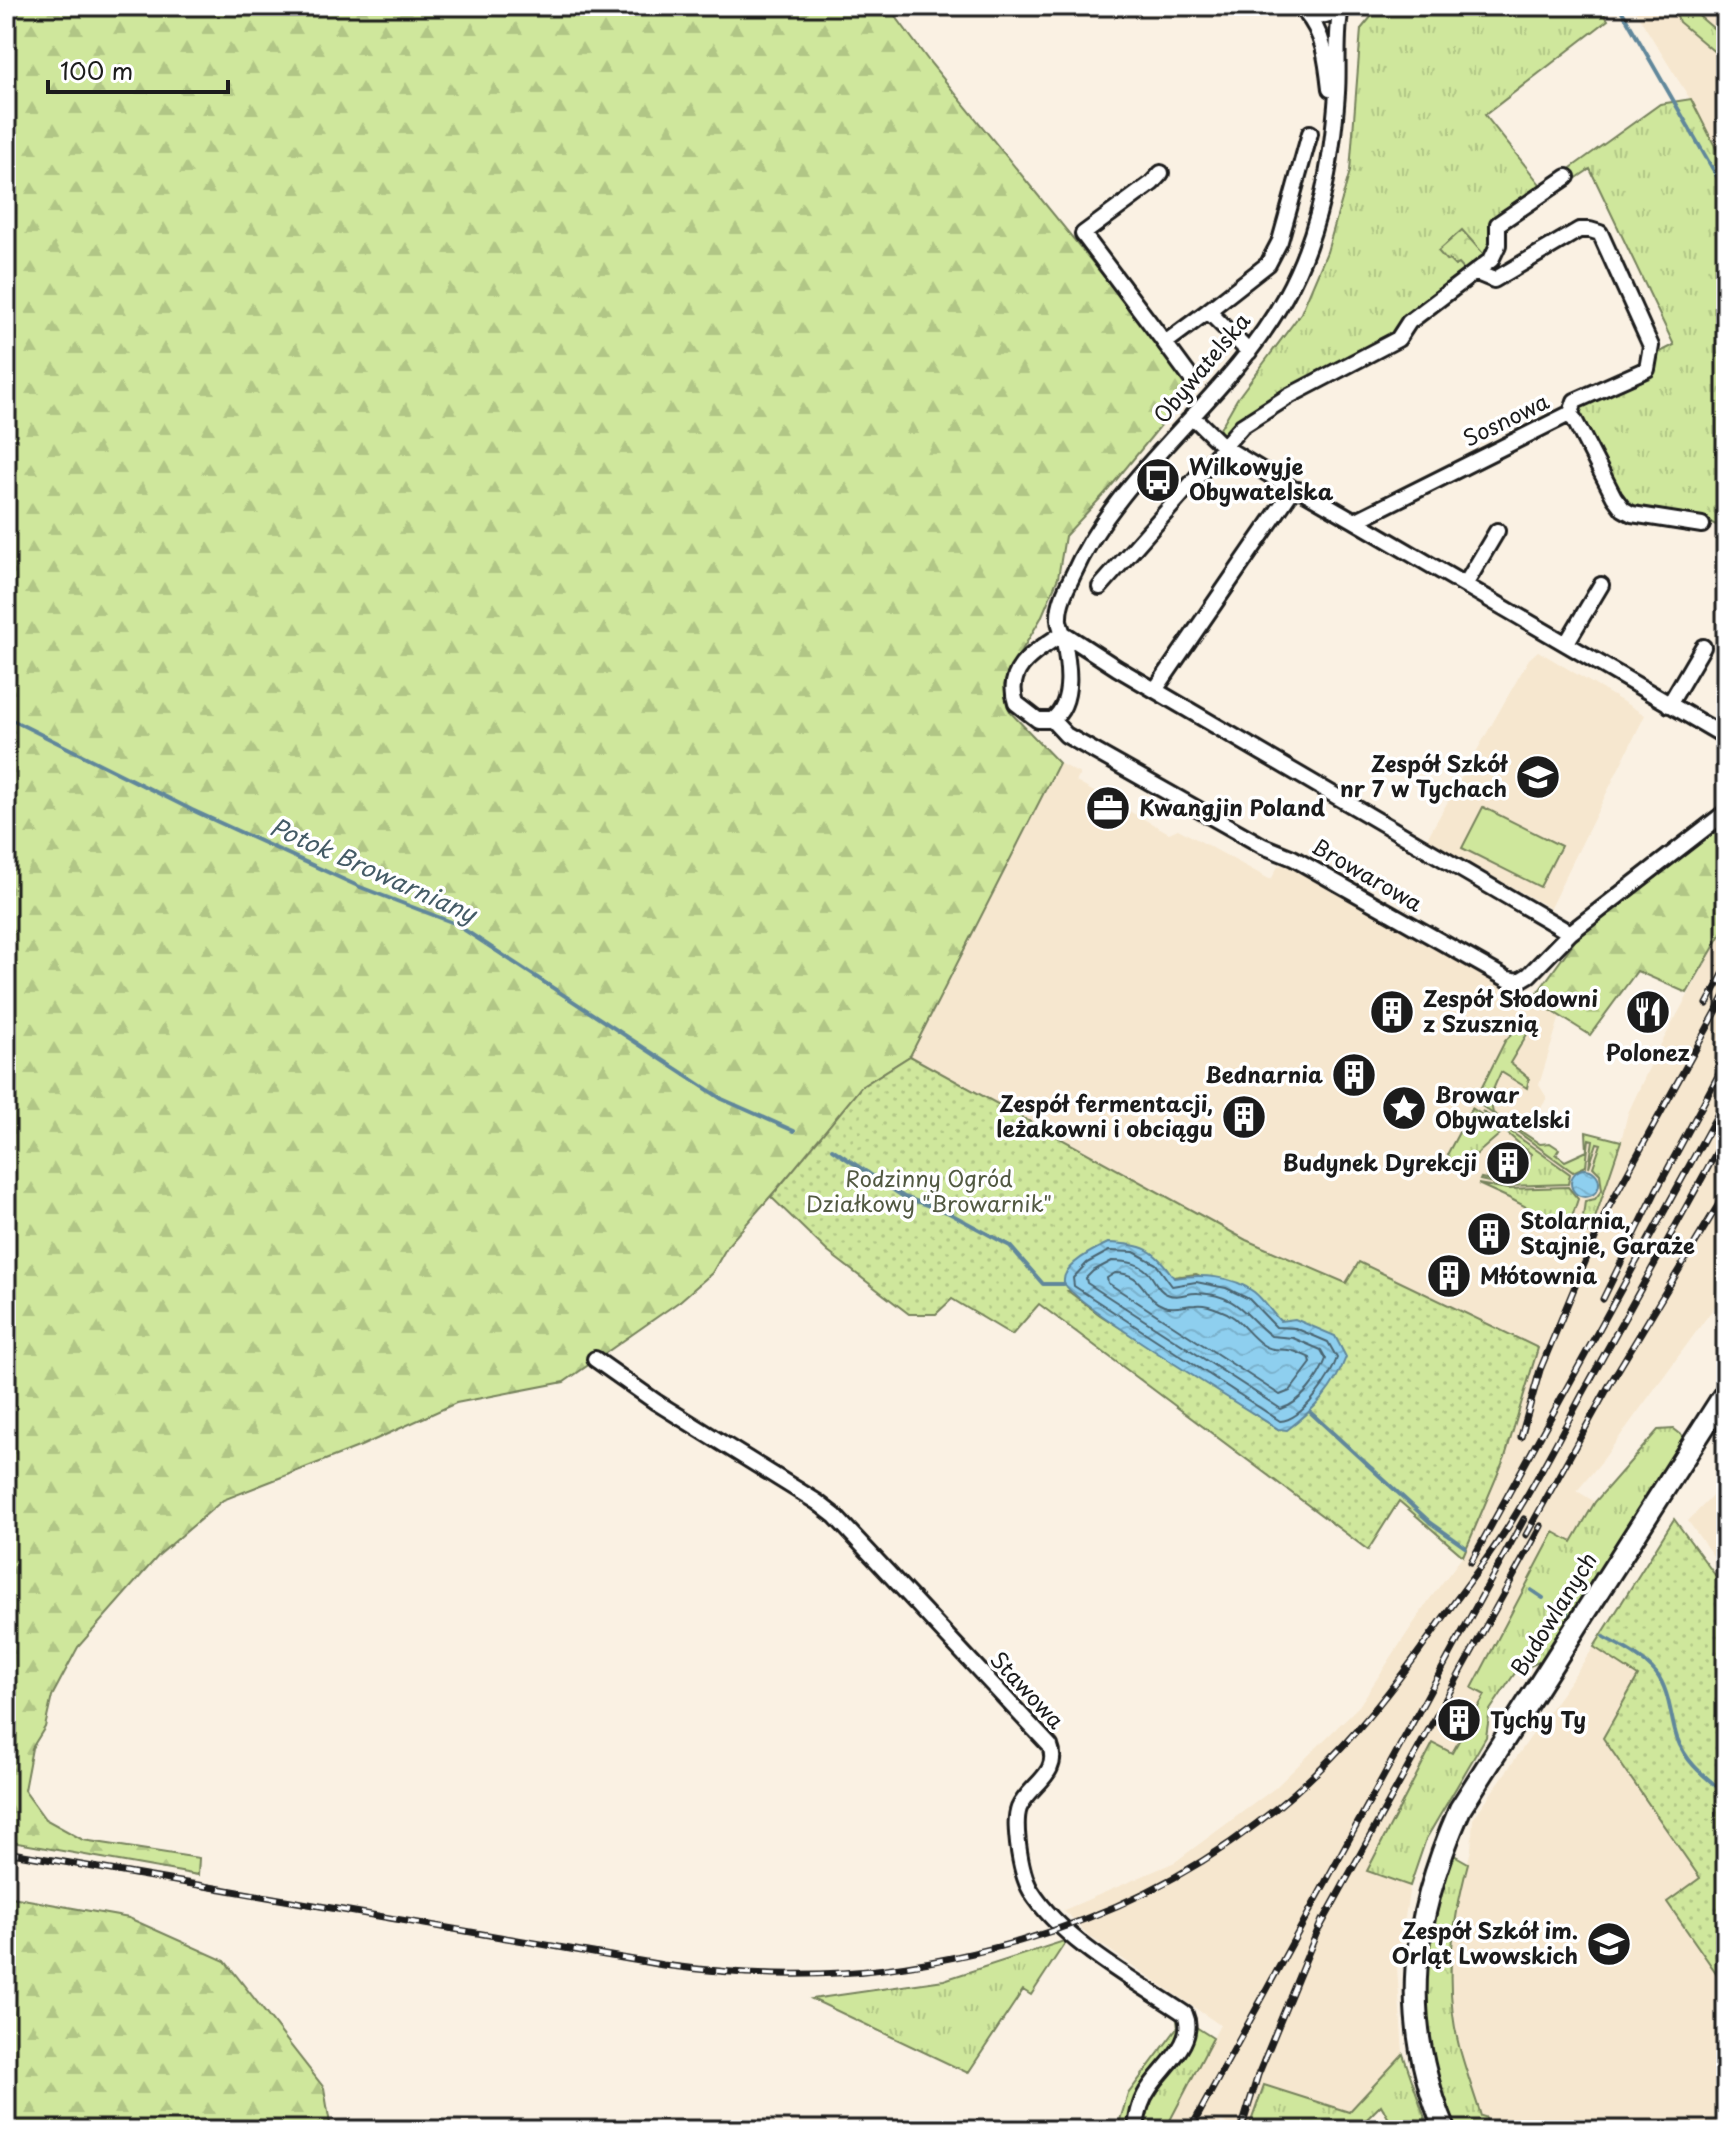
<svg xmlns="http://www.w3.org/2000/svg" width="1732" height="2136" viewBox="0 0 1732 2136" font-family="'Playpen Sans',sans-serif">
	<style>
		.built { fill: #f6e7cf }
		.grass { fill: url(#grass-tufts); stroke: #76825c; stroke-width: 2 }
		.forest { fill: url(#forest-firs); stroke: #76825c; stroke-width: 2 }
		.park { fill: url(#park-crowns); stroke: #76825c; stroke-width: 2 }
		.garden { fill: url(#garden-dots); stroke: #76825c; stroke-width: 2; fill-rule: evenodd }
		.pitch { fill: #cfe79c; stroke: #76825c; stroke-width: 2 }
		.water { fill: url(#water-waves); stroke: #60879b; stroke-width: 2 }
		.lines { fill: none; stroke-linecap: round; stroke-linejoin: round }
		.shore { stroke: #4a6470; stroke-width: 2 }
		.stream { stroke: #60879b; stroke-width: 4 }
		.street-casing { stroke: #1c1c1c; stroke-width: 20 }
		.secondary-casing { stroke: #1c1c1c; stroke-width: 26 }
		.street { stroke: #fff; stroke-width: 14 }
		.secondary { stroke: #fff; stroke-width: 20 }
		.rail-casing { stroke: #1c1c1c; stroke-width: 7 }
		.rail { stroke: #fff; stroke-width: 4; stroke-dasharray: 12; stroke-linecap: butt }
		.labels { text-anchor: middle; stroke-width: 7; stroke-linejoin: round; paint-order: stroke }
		.street-label { font-size: 22px; fill: #1c1c1c; stroke: #fff }
		.poi-label { font-size: 22px; font-weight: bold; fill: #1c1c1c; stroke: #fff; text-anchor: start }
		.park-label { font-size: 22px; fill: #525942; stroke: #fff }
		.water-label { font-size: 24px; font-style: italic; fill: #445b66; stroke: #fff }
	</style>
	<defs>
		<pattern id="grass-tufts" width="24" height="20" patternUnits="userSpaceOnUse" patternTransform="scale(2)"><rect width="24" height="20" fill="#cfe79c"/><path d="M3 7l-1-3M5 7V3M7 7l1-3M15 17l-1-3M17 17v-4M19 17l1-3" fill="none" stroke="#b1c686"/></pattern>
		<pattern id="forest-firs" width="22" height="20" patternUnits="userSpaceOnUse" patternTransform="scale(2)"><rect width="22" height="20" fill="#cfe79c"/><path d="M5 1l3.5 6h-7zM16 11l3.5 6h-7z" fill="#b1c686"/></pattern>
		<pattern id="park-crowns" width="20" height="18" patternUnits="userSpaceOnUse" patternTransform="scale(2)"><rect width="20" height="18" fill="#cfe79c"/><path d="M2 6a3 3 0 1 1 6 0M12 15a3 3 0 1 1 6 0" fill="none" stroke="#b1c686"/></pattern>
		<pattern id="garden-dots" width="8" height="8" patternUnits="userSpaceOnUse" patternTransform="scale(2)"><rect width="8" height="8" fill="#cfe79c"/><path d="M2 2h.1M6 6h.1" fill="none" stroke="#b1c686" stroke-width="1.8" stroke-linecap="round"/></pattern>
		<pattern id="water-waves" width="16" height="10" patternUnits="userSpaceOnUse" patternTransform="scale(2)"><rect width="16" height="10" fill="#8ecfef"/><path d="M0 5q4-4 8 0t8 0" fill="none" stroke="#7ab1cc"/></pattern>
	</defs>
	<rect width="100%" height="100%" fill="#faf1e3"/>
	<filter id="ink" filterUnits="userSpaceOnUse"><feTurbulence type="fractalNoise" baseFrequency=".0125" numOctaves="2"/><feDisplacementMap in="SourceGraphic" scale="16" xChannelSelector="R" yChannelSelector="G"/><feConvolveMatrix kernelMatrix="1 2 1 2 8 2 1 2 1" color-interpolation-filters="sRGB"/></filter>
	<g filter="url(#ink)">
		<!-- built -->
		<path class="built" d="M1632 6H1726V168L1690 99Z
			M1538 651 1645 715 1550 908 1426 840 1529 659Z
			M1059 763 1080 774 1076 782 1169 833 1178 829 1271 880 1278 866 1289 863 1297 866 1560 1016 1539 1085 1547 1098 1526 1133 1540 1144 1550 1143 1559 1149 1556 1154 1565 1161 1587 1151 1586 1132 1621 1141 1628 1113 1656 1053 1726 926V1291L1602 1461 1577 1491 1595 1502 1572 1542 1555 1533 1472 1688 1485 1695 1452 1754 1433 1744 1368 1870 1410 1886 1397 1967 1403 2054 1349 2112 1264 2086 1248 2130H1228L1229 2125 1221 2121 1216 2130H1165L1220 2025 1089 1936 1064 1910 1175 1862 1275 1788 1359 1706 1429 1600 1463 1556 1360 1262 1346 1283 1246 1240 910 1056Z
			M1726 1482V1574L1688 1521Z
			M1594 1647 1638 1676 1604 1738 1700 1879 1667 1902 1726 1987V2130H1492L1485 2117H1481L1458 2043 1451 1994V1943L1457 1904 1471 1850 1473 1819Z"/>
		<!-- grass -->
		<path class="grass" d="M1380 6H1599L1608 20 1485 115 1543 188 1660 104 1691 99 1726 168V530L1702 518 1636 510 1626 505 1617 494 1568 399 1674 345 1590 169 1513 221 1487 259 1397 332 1227 433 1217 434 1237 399 1301 313 1327 252 1350 171 1361 29Z
			M1673 6H1696L1693 11 1726 39 1717 54 1679 22Z
			M1525 1020 1533 1024 1510 1063 1529 1078 1527 1088 1501 1072C1494 1087 1488 1096 1493 1113L1540 1144 1550 1143 1559 1149 1556 1154 1565 1161 1587 1151 1586 1132 1621 1141 1590 1233H1581L1585 1201 1595 1199 1602 1190 1600 1174 1593 1167 1601 1144 1597 1143 1589 1167 1593 1140 1589 1139 1586 1166 1573 1172 1475 1101 1505 1041Z
			M1472 1108 1496 1125 1500 1134 1470 1160 1459 1166 1449 1159 1448 1153Z
			M1482 1111 1570 1174 1568 1184 1507 1186 1480 1180 1481 1178 1515 1185 1530 1160 1531 1154Z
			M1478 1184 1508 1189 1568 1187 1578 1199 1568 1229 1511 1199Z
			M1674 1429 1683 1436 1677 1448 1541 1661 1515 1673 1490 1710 1486 1737 1426 1839 1410 1886 1367 1871 1433 1743 1452 1753 1485 1695 1472 1688 1554 1532 1572 1542 1595 1502 1658 1430Z
			M1454 1855 1468 1863C1452 1923 1443 1984 1459 2046 1465 2069 1474 2093 1481 2116L1485 2117 1492 2130H1454C1431 2069 1415 2002 1427 1937 1431 1911 1440 1885 1447 1859Z
			M1067 1940 1031 1995 1023 1990 968 2073 812 1999 944 1980Z
			M1176 2014 1213 2038 1165 2130H1117L1128 2094 1178 2027Z
			M1403 2054 1429 2130H1395L1381 2105 1356 2130H1248L1264 2085 1349 2112Z"/>
		<!-- forest -->
		<path class="forest" d="M6 6H888L928 60 1193 386 1108 490 1065 536 1058 578 1041 618 1008 674 1004 685 1010 712 1059 763 910 1056 861 1087 824 1135 728 1245 712 1273 680 1301 564 1382 456 1403 361 1446 223 1500 159 1555 78 1647 52 1696 45 1727 32 1748 24 1790 45 1819 83 1840 199 1858 198 1875 6 1841Z
			M1726 820V926L1687 993 1637 971 1590 1035 1533 999 1579 935Z
			M6 1896 129 1918 225 1961 324 2088 331 2130H6Z"/>
		<!-- park -->
		<path class="park" d="M1462 230 1486 257 1467 273 1459 264 1455 266 1449 260 1447 261 1438 251Z"/>
		<!-- garden -->
		<path class="garden" d="M910 1056 1246 1240 1346 1283 1359 1262 1538 1348 1505 1457 1463 1556 1399 1501 1368 1550 1039 1304 1012 1335 952 1299 936 1314H909L828 1252 771 1197 861 1087ZM1196 1274 1270 1311 1280 1321 1278 1429 1100 1315 1068 1291Z
			M1674 1519 1726 1590V1987L1667 1902 1700 1878 1603 1738 1638 1676 1594 1647Z"/>
		<!-- pitch -->
		<path class="pitch" d="M1483 807 1561 846 1540 887 1462 848Z"/>
		<!-- water -->
		<path class="water" d="M1571 1183a14 14 0 1 1 28 0a14 14 0 1 1-28 0Z
			M1108 1243C1143 1244 1154 1248 1174 1278 1200 1274 1232 1275 1254 1292 1264 1300 1271 1312 1280 1321L1295 1319 1335 1336 1346 1357C1334 1389 1314 1410 1287 1430L1278 1429C1251 1412 1065 1299 1064 1282 1062 1265 1095 1249 1108 1243Z"/>
		<g class="lines">
			<!-- shore -->
			<path class="shore" d="M1109 1251 1134 1252 1156 1264 1172 1286 1196 1282 1226 1288 1249 1299 1276 1327 1295 1328 1328 1342 1337 1358C1330 1378 1303 1420 1280 1421L1074 1286 1073 1278 1087 1263Z
				M1112 1261C1127 1261 1142 1263 1151 1276 1156 1283 1159 1291 1167 1294 1178 1299 1188 1292 1198 1293 1239 1295 1244 1315 1271 1336L1293 1338 1321 1350 1326 1359C1319 1378 1300 1404 1281 1409L1087 1283 1086 1278 1093 1271Z
				M1115 1273C1146 1273 1141 1298 1164 1306 1175 1310 1184 1305 1195 1305 1202 1304 1213 1307 1220 1310 1239 1316 1246 1333 1263 1345 1273 1352 1282 1348 1293 1351 1298 1352 1305 1356 1310 1358L1311 1363 1290 1391 1280 1395 1108 1283 1107 1278Z"/>
			<!-- stream -->
			<path class="stream" d="M1619 6 1726 192
				M6 717 192 810 360 887 454 923 722 1099 794 1131
				M832 1149 904 1197 947 1212 1010 1246 1043 1284H1064
				M1311 1413 1431 1523 1465 1547
				M1531 1590 1543 1598
				M1553 1605 1567 1613
				M1604 1637C1622 1647 1643 1657 1656 1673 1670 1691 1670 1717 1677 1738 1687 1765 1706 1777 1726 1794"/>
			<!-- street casing -->
			<g class="street-casing">
				<path id="street" d="M1297 6C1312 19 1327 19 1342 6
					M1305 12C1324 33 1327 62 1330 89
					M1161 173 1152 183 1083 234 1165 343 1208 311
					M1477 273 1494 280 1579 230H1590L1600 233 1651 346 1647 369 1575 401 1570 416
					M1165 343 1193 381
					M1249 352 1208 311 1268 264 1280 241 1310 133
					M1192 416 1224 447 1293 489
					M1355 521 1726 737
					M1465 585 1497 531
					M1100 587 1242 426 1289 396 1398 339 1409 322 1491 260 1498 245V224L1567 177
					M1063 633C1037 651 1004 667 1016 703L1038 720H1052C1076 702 1068 661 1063 635 1062 628 1058 624 1059 617 1059 603 1066 589 1072 577 1121 467 1228 401 1285 297 1320 234 1332 163 1337 93 1339 64 1335 36 1341 8
					M1063 633 1117 668 1570 933
					M1566 644 1601 585
					M1155 690 1293 489 1303 491 1355 521 1567 415 1574 419 1614 497 1623 509 1632 514 1702 525
					M1669 705 1703 647
					M1052 720 1066 735 1263 846 1293 858 1507 979 1519 981 1529 975 1570 933 1726 812
					M595 1359 656 1402 817 1502 835 1516 1050 1746C1061 1774 1029 1785 1019 1808 1015 1819 1017 1832 1018 1844 1020 1860 1023 1878 1031 1891 1063 1942 1136 1981 1185 2014 1197 2041 1164 2066 1150 2087 1141 2099 1137 2115 1136 2130"/>
			</g>
			<!-- secondary casing -->
			<g class="secondary-casing">
				<path id="secondary" d="M1445 2130C1397 2016 1412 1919 1460 1809L1726 1392"/>
			</g>
			<!-- street -->
			<use href="#street" class="street"/>
			<!-- secondary -->
			<use href="#secondary" class="secondary"/>
			<!-- rail casing -->
			<g class="rail-casing">
				<path id="rail" d="M1707 1004 1726 969
					M1603 1299 1656 1191 1726 1061
					M1521 1437 1540 1370 1606 1212 1726 994
					M1526 1535 1611 1382 1726 1192
					M1471 1562 1726 1099
					M6 1852 663 1965C792 1982 893 1977 1020 1941 1106 1916 1184 1879 1256 1824 1335 1765 1387 1698 1443 1618 1469 1582 1497 1547 1519 1509 1542 1471 1562 1432 1583 1393 1631 1307 1678 1221 1726 1135
					M1319 1929 1541 1526
					M1190 2130 1524 1519
					M1241 2130 1258 2075 1322 1920"/>
			</g>
			<!-- rail -->
			<use href="#rail" class="rail"/>
		</g>
	</g>
	<!-- icons -->
	<defs>
		<g id="bus-disc" transform="scale(2.3)"><circle r="9.5" fill="#1c1c1c" stroke="#fff"/><path d="M-5-6H5V4H4V6H2V4H-2V6H-4V4H-5ZM-3.5-4V0h7V-4ZM-3.5 1.2v1.5H-2V1.2ZM2 1.2v1.5H3.5V1.2Z" fill="#fff"/></g>
		<g id="school-disc" transform="scale(2.3)"><circle r="9.5" fill="#1c1c1c" stroke="#fff"/><path d="M0-5L7-2L0 1L-7-2ZM-4 1L0 2.5L4 1V4Q0 6-4 4Z" fill="#fff"/></g>
		<g id="office-disc" transform="scale(2.3)"><circle r="9.5" fill="#1c1c1c" stroke="#fff"/><path d="M-6-3h4V-5.5h4V-3h4V5H-6ZM-1-4.5V-3h2v-1.5ZM-6 0V1H6V0Z" fill="#fff"/></g>
		<g id="building-disc" transform="scale(2.3)"><circle r="9.5" fill="#1c1c1c" stroke="#fff"/><path d="M-4-6H4V6H1V3H-1V6H-4ZM-2.5-4.3h1.7v1.8h-1.7ZM.8-4.3h1.7v1.8H.8ZM-2.5-1h1.7V.8h-1.7ZM.8-1h1.7V.8H.8Z" fill="#fff"/></g>
		<g id="restaurant-disc" transform="scale(2.3)"><circle r="9.5" fill="#1c1c1c" stroke="#fff"/><path d="M-5-6h1v4h1v-4h1v4h1v-4h1v5L-1.5 .5V6h-2V.5L-5-1ZM5-6V6H3V1.5H1.5Q1.5-4 5-6Z" fill="#fff"/></g>
		<g id="sight-disc" transform="scale(2.3)"><circle r="9.5" fill="#1c1c1c" stroke="#fff"/><path d="M0-6L1.8-2.2L6-1.7L2.9 1.2L3.7 5.4L0 3.3L-3.7 5.4L-2.9 1.2L-6-1.7L-1.8-2.2Z" fill="#fff"/></g>
	</defs>
	<g fill-rule="evenodd">
		<use href="#bus-disc" x="1158" y="480"/>
		<use href="#school-disc" x="1538" y="777"/>
		<use href="#office-disc" x="1108" y="808"/>
		<use href="#building-disc" x="1392" y="1012"/>
		<use href="#restaurant-disc" x="1648" y="1012"/>
		<use href="#building-disc" x="1354" y="1075"/>
		<use href="#sight-disc" x="1404" y="1108"/>
		<use href="#building-disc" x="1244" y="1117"/>
		<use href="#building-disc" x="1508" y="1163"/>
		<use href="#building-disc" x="1489" y="1234"/>
		<use href="#building-disc" x="1449" y="1276"/>
		<use href="#building-disc" x="1459" y="1720"/>
		<use href="#school-disc" x="1609" y="1944"/>
	</g>
	<g class="labels">
		<!-- street labels -->
		<g class="street-label">
			<text transform="translate(1202 368) rotate(-50)" y="8">Obywatelska</text>
			<text transform="translate(1506 420) rotate(-26)" y="8">Sosnowa</text>
			<text transform="translate(1367 875) rotate(30)" y="8">Browarowa</text>
			<text transform="translate(1554 1614) rotate(-58)" y="8">Budowlanych</text>
			<text transform="translate(1027 1690) rotate(47)" y="8">Stawowa</text>
		</g>
		<!-- poi labels -->
		<g class="poi-label">
			<text x="1189" y="475">Wilkowyje<tspan x="1189" dy="25">Obywatelska</tspan></text>
			<text x="1507" y="772" text-anchor="end">Zespół Szkół<tspan x="1507" dy="25">nr 7 w Tychach</tspan></text>
			<text x="1139" y="816">Kwangjin Poland</text>
			<text x="1423" y="1007">Zespół Słodowni<tspan x="1423" dy="25">z Szusznią</tspan></text>
			<text x="1648" y="1061" text-anchor="middle">Polonez</text>
			<text x="1323" y="1083" text-anchor="end">Bednarnia</text>
			<text x="1435" y="1103">Browar<tspan x="1435" dy="25">Obywatelski</tspan></text>
			<text x="1213" y="1112" text-anchor="end">Zespół fermentacji,<tspan x="1213" dy="25">leżakowni i obciągu</tspan></text>
			<text x="1477" y="1171" text-anchor="end">Budynek Dyrekcji</text>
			<text x="1520" y="1229">Stolarnia,<tspan x="1520" dy="25">Stajnie, Garaże</tspan></text>
			<text x="1480" y="1284">Młótownia</text>
			<text x="1490" y="1728">Tychy Ty</text>
			<text x="1578" y="1939" text-anchor="end">Zespół Szkół im.<tspan x="1578" dy="25">Orląt Lwowskich</tspan></text>
		</g>
		<!-- park labels -->
		<g class="park-label">
			<text x="929" y="1187">Rodzinny Ogród<tspan x="929" dy="25">Działkowy "Browarnik"</tspan></text>
		</g>
		<!-- water labels -->
		<g class="water-label">
			<text transform="translate(373 871) rotate(24)" y="8">Potok Browarniany</text>
		</g>
	</g>
	<!-- margin -->
	<rect width="1732" height="2136" fill="none" stroke="#fff" stroke-width="32"/>
	<rect x="16" y="16" width="1700" height="2104" fill="none" stroke="#1c1c1c" stroke-width="3" filter="url(#ink)"/>
	<!-- scale -->
	<path d="M48 80v12h180v-12" fill="none" stroke="#1c1c1c" stroke-width="4"/>
	<text x="60" y="80" font-size="24" fill="#1c1c1c" stroke="#ffffff" stroke-width="6" paint-order="stroke">100 m</text>
</svg>
